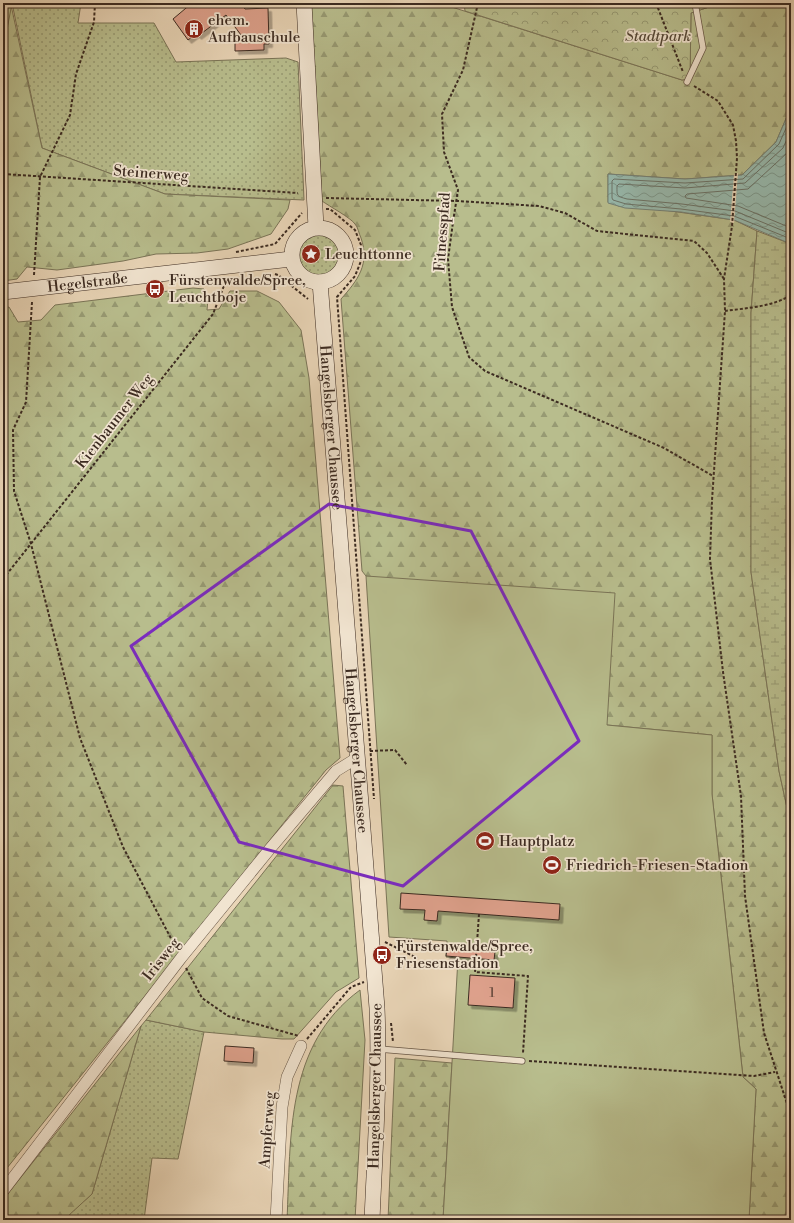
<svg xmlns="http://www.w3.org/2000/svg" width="794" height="1223" viewBox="0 0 794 1223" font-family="'Libre Bodoni',serif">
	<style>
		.grass { fill: url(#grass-dots); stroke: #7a7457 }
		.forest { fill: url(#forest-firs); stroke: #7a7457 }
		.wetland { fill: url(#wetland-marsh); stroke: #7a7457 }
		.park { fill: url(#park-crowns); stroke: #7a7457 }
		.pitch { fill: #b8bd8d; stroke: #7a7457 }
		.water { fill: url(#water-waves); stroke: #738075 }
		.pier { fill: #e9d5b7 }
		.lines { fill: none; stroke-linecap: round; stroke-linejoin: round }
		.shore { stroke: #6a7267; stroke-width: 1 }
		.building { fill: #dea18c; stroke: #3c2b21; filter: url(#shadow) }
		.service-casing { stroke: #675646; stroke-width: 7 }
		.minor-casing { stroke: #675646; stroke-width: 12 }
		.secondary-casing { stroke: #3c2b21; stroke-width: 16 }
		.path { stroke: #3c2b21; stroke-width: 2; stroke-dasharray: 3 2; stroke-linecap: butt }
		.service { stroke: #f1e4d0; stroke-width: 5.5 }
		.minor { stroke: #f1e4d0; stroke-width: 11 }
		.secondary { stroke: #f1e4d0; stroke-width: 15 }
		.marked { fill: none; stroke: #7b2cbf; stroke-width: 3; stroke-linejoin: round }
		.labels { text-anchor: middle; stroke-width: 3.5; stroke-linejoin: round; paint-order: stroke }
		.number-label { font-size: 13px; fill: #64483c }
		.poi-label { font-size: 15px; fill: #3c2b21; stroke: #f1e4d0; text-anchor: start }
		.park-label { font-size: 15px; font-style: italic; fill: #554837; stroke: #f1e4d0 }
		.street-label { font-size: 15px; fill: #3c2b21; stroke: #f1e4d0 }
	</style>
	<defs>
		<pattern id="grass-dots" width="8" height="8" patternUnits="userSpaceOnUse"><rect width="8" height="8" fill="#b8bd8d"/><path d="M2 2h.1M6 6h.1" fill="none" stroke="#979a73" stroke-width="1.8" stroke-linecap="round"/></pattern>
		<pattern id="forest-firs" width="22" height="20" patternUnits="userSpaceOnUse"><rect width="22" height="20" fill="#b8bd8d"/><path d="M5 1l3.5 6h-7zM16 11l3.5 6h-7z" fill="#979a73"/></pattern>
		<pattern id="wetland-marsh" width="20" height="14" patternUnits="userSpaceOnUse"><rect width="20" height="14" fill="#b8bd8d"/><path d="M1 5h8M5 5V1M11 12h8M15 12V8" fill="none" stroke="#979a73"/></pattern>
		<pattern id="park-crowns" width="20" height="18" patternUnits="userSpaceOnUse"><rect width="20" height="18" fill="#b8bd8d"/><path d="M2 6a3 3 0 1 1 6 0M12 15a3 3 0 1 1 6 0" fill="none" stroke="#979a73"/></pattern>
		<pattern id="water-waves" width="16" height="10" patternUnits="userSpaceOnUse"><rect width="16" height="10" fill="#97b9ad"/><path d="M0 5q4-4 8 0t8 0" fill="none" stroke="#7c978c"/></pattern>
		<filter id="shadow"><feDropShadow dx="3.5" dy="3.5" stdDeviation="0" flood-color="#0004"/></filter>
	</defs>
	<rect width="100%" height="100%" fill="#e9d5b7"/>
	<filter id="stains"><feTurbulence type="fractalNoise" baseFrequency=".005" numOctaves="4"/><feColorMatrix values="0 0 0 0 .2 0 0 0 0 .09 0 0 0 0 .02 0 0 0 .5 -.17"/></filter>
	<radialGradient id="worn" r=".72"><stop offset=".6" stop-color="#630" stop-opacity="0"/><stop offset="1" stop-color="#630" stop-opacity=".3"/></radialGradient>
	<!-- grass -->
	<path class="grass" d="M12 3H81L78 23H154L176 62 286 58 298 62 304 200 165 194 42 148Z
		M298 254a21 21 0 1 1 42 0a21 21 0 1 1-42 0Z
		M146 1020 204 1032 178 1159 152 1158 144 1220H50L68 1215 92 1194 141 1026Z"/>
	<!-- forest -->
	<path class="forest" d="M311 3H439L682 80 690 79 691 13 721 3H791V107L776 142 742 175 685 179 608 174V202L734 220 757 231 751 313V572L779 771 791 826V1220H749L756 1089 743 1077 712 794V735L607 725 366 576 362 571 341 299C358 280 370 264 361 238 359 234 358 227 355 224 351 218 329 206 322 201Z
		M11 5 42 148 165 194 290 200 288 209 271 234 228 249 197 253 156 254 123 261 57 270 27 267 17 279 3 281V51Z
		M193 288 204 289 208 299 207 310 219 309 230 291H257L279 302 301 330 309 378 340 758 326 770 3 1173V308L9 307 18 322 41 320 55 305Z
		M333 785 343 786 359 978 336 992 294 1039H282L204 1032 146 1020Z
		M360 990 365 1040 355 1220H287C291 1137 285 1045 360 990Z
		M141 1026 92 1194 68 1216 50 1220H3L6 1196Z
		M395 1058 452 1063 443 1220H388Z"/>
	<!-- wetland -->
	<path class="wetland" d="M757 231 791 244V826L779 771 751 572V313Z"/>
	<!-- park -->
	<path class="park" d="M3 3H12L3 51Z
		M464 3H721L691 13 690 79 682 80 465 11Z"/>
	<!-- pitch -->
	<path class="pitch" d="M366 576 615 593 607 725 712 735V794L743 1077 756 1089 749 1220H443L458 958 446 957 447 941 389 937Z"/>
	<!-- water -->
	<path class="water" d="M791 107V244L734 220 681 212 625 208 608 203V174L685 179 742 175 776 142Z"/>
	<!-- pier -->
	<path class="pier" d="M738 173 734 223 730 222 734 174Z"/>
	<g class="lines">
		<!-- shore -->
		<path class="shore" d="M791 117 779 144 743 179 685 183 614 179 612 181V198L613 200 626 204 681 209 734 216 791 239
			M791 130 783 148 745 183 685 188 619 184 617 186C617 196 616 196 627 199L682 204 735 211 791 234
			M791 145 787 153 748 189 687 194 685 196 686 198 738 206 791 228"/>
	</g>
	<!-- building -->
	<path class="building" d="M192 3H240L245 9 268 8 269 44H264V50L235 51V39H244L226 15 198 36 196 34 188 40 173 19Z
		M401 893 560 904 559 920 438 911 437 921 424 920 425 910 400 909Z
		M447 948 495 952 494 960 446 956Z
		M470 975 515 978 513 1008 468 1005Z
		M225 1046 254 1048 253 1063 224 1061Z"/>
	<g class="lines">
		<!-- service casing -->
		<g class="service-casing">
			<path id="service" d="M687 82 703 48 695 3
				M379 1049 522 1061"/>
		</g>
		<!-- minor casing -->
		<g class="minor-casing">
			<path id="minor" d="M3 1191 181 958 269 850 336 771 357 758
				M276 1220 282 1107 287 1077 301 1046"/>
		</g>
		<!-- secondary casing -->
		<g class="secondary-casing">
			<g id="secondary">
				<path d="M304 3 316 227"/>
				<circle cx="319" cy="255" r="27"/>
				<path id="s1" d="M320 282 377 1008C380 1079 375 1149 372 1220"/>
				<path id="s2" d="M3 292 291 259"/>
			</g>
		</g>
		<!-- path -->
		<path class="path" d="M478 3 463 70 442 114 444 152 458 190 453 222 448 259 452 307 469 357 485 371 664 448 713 476
			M656 3 683 72
			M694 86 718 101 733 125 736 141 737 158 732 226 724 279 725 311 712 500 710 559 723 672 741 796 745 896 764 1033 791 1116
			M3 174 298 193
			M326 198 457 201 539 206 565 213 597 231 694 241 707 253 724 279
			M326 209H330L355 230 361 245V261L355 276 337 297 374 799
			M236 252 275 244 302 213
			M275 274 278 275 308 299
			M34 275 40 177 70 115 76 74 94 22 95 3
			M32 302 26 402 13 430 14 491 31 544 80 738 123 847 176 948
			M725 311C746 308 772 307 791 295
			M3 579 213 314 227 278
			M370 751 395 750 407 765
			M479 914 475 972 528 976 523 1053
			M385 942 417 958
			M186 968 202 998 228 1016 299 1036
			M391 1023 393 1042
			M307 1039 351 987 364 982
			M529 1061 754 1076 775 1072"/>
		<!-- service -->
		<use href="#service" class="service"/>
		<!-- minor -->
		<use href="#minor" class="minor"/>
		<!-- secondary -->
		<use href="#secondary" class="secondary"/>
	</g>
	<!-- marked area -->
	<path class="marked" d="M329 504 471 531 579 741 403 886 239 842 131 646Z"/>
	<!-- icons -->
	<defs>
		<g id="building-disc" transform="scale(1)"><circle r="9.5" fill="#8f2418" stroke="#f1e4d0"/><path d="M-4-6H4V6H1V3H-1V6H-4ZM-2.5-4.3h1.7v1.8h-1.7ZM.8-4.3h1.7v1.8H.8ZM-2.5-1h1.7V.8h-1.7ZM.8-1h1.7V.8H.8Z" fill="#fff"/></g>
		<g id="sight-disc" transform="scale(1)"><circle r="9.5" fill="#8f2418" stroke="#f1e4d0"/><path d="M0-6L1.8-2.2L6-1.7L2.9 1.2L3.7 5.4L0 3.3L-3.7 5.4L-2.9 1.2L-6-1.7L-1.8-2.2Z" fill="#fff"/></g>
		<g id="bus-disc" transform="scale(1)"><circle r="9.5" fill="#8f2418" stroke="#f1e4d0"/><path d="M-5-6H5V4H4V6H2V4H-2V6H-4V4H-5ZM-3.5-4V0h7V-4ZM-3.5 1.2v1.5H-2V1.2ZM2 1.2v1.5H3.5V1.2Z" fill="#fff"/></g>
		<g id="stadium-disc" transform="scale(1)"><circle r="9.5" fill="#8f2418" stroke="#f1e4d0"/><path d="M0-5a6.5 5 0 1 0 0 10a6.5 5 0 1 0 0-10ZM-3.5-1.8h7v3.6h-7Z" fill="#fff"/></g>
	</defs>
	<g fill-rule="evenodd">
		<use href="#building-disc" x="194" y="29"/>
		<use href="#sight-disc" x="311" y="254"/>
		<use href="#bus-disc" x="155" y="289"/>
		<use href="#stadium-disc" x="485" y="841"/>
		<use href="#stadium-disc" x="552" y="865"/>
		<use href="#bus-disc" x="382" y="955"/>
	</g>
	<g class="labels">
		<!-- number labels -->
		<g class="number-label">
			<text x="492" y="997">1</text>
		</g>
		<!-- poi labels -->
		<g class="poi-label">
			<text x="208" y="25">ehem.<tspan x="208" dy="17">Aufbauschule</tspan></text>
			<text x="325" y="259">Leuchttonne</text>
			<text x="169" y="285">Fürstenwalde/Spree,<tspan x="169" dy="17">Leuchtboje</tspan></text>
			<text x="499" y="846">Hauptplatz</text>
			<text x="566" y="870">Friedrich-Friesen-Stadion</text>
			<text x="396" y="951">Fürstenwalde/Spree,<tspan x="396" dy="17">Friesenstadion</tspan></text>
		</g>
		<!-- park labels -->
		<g class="park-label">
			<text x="658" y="41">Stadtpark</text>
		</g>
		<!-- street labels -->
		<g class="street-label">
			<text transform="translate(151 173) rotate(4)" y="5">Steinerweg</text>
			<text transform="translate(442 232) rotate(-86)" y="5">Fitnesspfad</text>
			<text dy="5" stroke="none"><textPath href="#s2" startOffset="85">Hegelstraße</textPath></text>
			<text transform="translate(114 421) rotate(-52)" y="5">Kienbaumer Weg</text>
			<text dy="5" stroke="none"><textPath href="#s1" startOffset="146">Hangelsberger Chaussee</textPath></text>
			<text dy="5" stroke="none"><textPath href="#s1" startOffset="470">Hangelsberger Chaussee</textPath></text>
			<text transform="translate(161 959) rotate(-52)" y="5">Irisweg</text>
			<text transform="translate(375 1086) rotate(-89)" y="5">Hangelsberger Chaussee</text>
			<text transform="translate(267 1130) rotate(-86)" y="5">Ampferweg</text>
		</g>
	</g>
	<!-- margin -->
	<rect width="794" height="1223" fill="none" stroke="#e9d5b7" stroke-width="16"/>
	<rect x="4" y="4" width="786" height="1215" fill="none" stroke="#3c2b21" stroke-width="2"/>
	<rect x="8" y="8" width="778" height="1207" fill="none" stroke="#3c2b21"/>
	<rect width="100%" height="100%" filter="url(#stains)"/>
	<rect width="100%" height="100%" fill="url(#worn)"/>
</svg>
